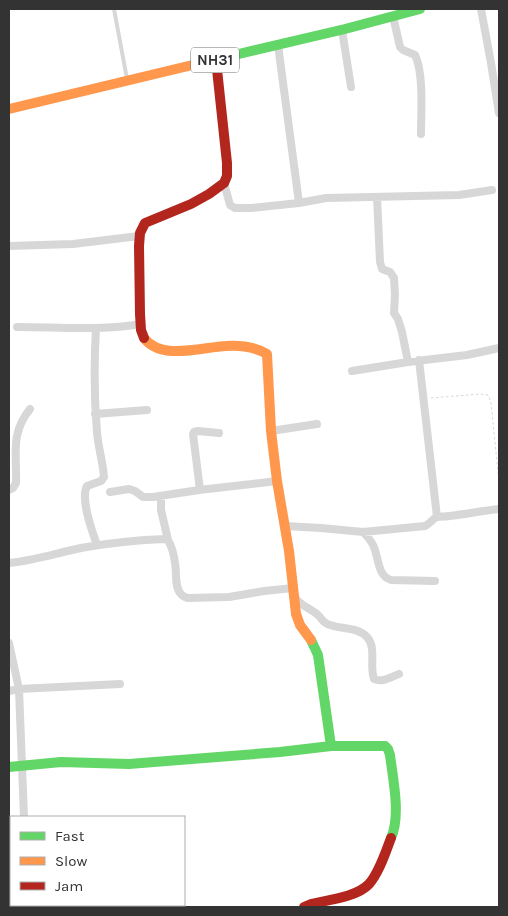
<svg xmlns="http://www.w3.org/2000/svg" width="508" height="916" viewBox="0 0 508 916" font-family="Karla,sans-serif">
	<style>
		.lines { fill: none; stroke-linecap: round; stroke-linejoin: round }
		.path { stroke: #d6d6d6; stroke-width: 1; stroke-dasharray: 2.5 2.5; stroke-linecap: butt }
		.lane { stroke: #d7d7d7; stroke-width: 4 }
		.street { stroke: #d7d7d7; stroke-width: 8 }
		.fast { stroke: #63d668; stroke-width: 10 }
		.slow { stroke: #ff974d; stroke-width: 10 }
		.jam { stroke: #b3261e; stroke-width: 10 }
		.labels { text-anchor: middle; stroke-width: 5; stroke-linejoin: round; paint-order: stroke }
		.shield { fill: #fff; stroke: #707070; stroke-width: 1 }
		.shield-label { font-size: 15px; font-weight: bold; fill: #333 }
	</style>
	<rect width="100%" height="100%" fill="#fff"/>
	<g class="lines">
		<!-- path -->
		<path class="path" d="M431 398 480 394 488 395 491 403 499 482"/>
		<!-- lane -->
		<path class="lane" d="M114 9 127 79"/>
		<!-- street -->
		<path class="street" d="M481 9 491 63 499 113
			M393 16 400 47 403 50 415 55C424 73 421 113 421 134
			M342 30 351 87
			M278 45 299 203
			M224 183 230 205 235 208H251L299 203 326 198 459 195 492 190
			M377 197 380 262 382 269 390 272 394 278 395 295 394 313 398 319 402 332 408 362
			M9 246 73 244 139 236
			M17 327C58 327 100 331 141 324
			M96 328C94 362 94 397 97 432 98 447 103 462 104 477L101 481 87 486C80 499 92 531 97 545
			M419 360 437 517
			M352 371 408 362 467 355 499 348
			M95 414 147 410
			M271 431 317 424
			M9 490 13 488 16 483C17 454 10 434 30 409
			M200 490 193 434 194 432 198 431 219 433
			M110 492 129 489 135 491 143 497H153L199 490 277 481
			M161 496V510L168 540
			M285 526 321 528 363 532 425 526C430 524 432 519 437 517 441 516 445 517 449 516 466 514 482 511 499 509
			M363 532C367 536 371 541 373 545 379 557 377 576 391 580L435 581
			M9 563C33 561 57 553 81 548 109 543 137 540 166 539L168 540C172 547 174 555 175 563 177 572 174 587 181 594 183 597 184 597 188 598L229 597 264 591 293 588
			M294 596C300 606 310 608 318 615 322 619 324 624 330 625 341 629 358 627 367 637 377 648 369 666 374 679 382 683 391 677 399 674
			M9 643 19 689 24 817
			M9 691 19 689 120 684
			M26 905V907"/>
		<!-- fast -->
		<path class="fast" d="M205 62 345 29 420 9
			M311 640 318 655 331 746
			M9 767 61 762 129 764 280 752 331 746H385L388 749 390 755C393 779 401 816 391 838"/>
		<!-- slow -->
		<path class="slow" d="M9 109 205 62
			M144 338C161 361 202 347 226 346 240 345 255 347 267 354L271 431 277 481 289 551 296 614 300 625 311 640"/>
		<!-- jam -->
		<path class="jam" d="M144 338 141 330 140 314 139 246 140 233 145 223 191 204 209 194 224 183 227 176V163L216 60
			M304 907 311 904C328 900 357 897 369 884 379 873 386 851 391 838"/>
	</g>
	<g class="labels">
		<!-- shield labels -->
		<rect class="shield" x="191" y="47.5" width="48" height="25" rx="4"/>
		<g class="shield-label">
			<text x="215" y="65">NH31</text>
		</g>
	</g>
	<!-- border -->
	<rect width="508" height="916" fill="none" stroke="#333333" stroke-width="20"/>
	<!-- legend -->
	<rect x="10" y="816" width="175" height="90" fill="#ffffff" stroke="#adadad"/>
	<rect x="20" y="832" width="25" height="8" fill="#63d668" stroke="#adadad"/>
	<text x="55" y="841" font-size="15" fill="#333333">Fast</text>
	<rect x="20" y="857" width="25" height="8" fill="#ff974d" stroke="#adadad"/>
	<text x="55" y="866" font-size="15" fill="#333333">Slow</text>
	<rect x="20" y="882" width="25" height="8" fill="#b3261e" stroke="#adadad"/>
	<text x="55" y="891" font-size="15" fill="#333333">Jam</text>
</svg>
